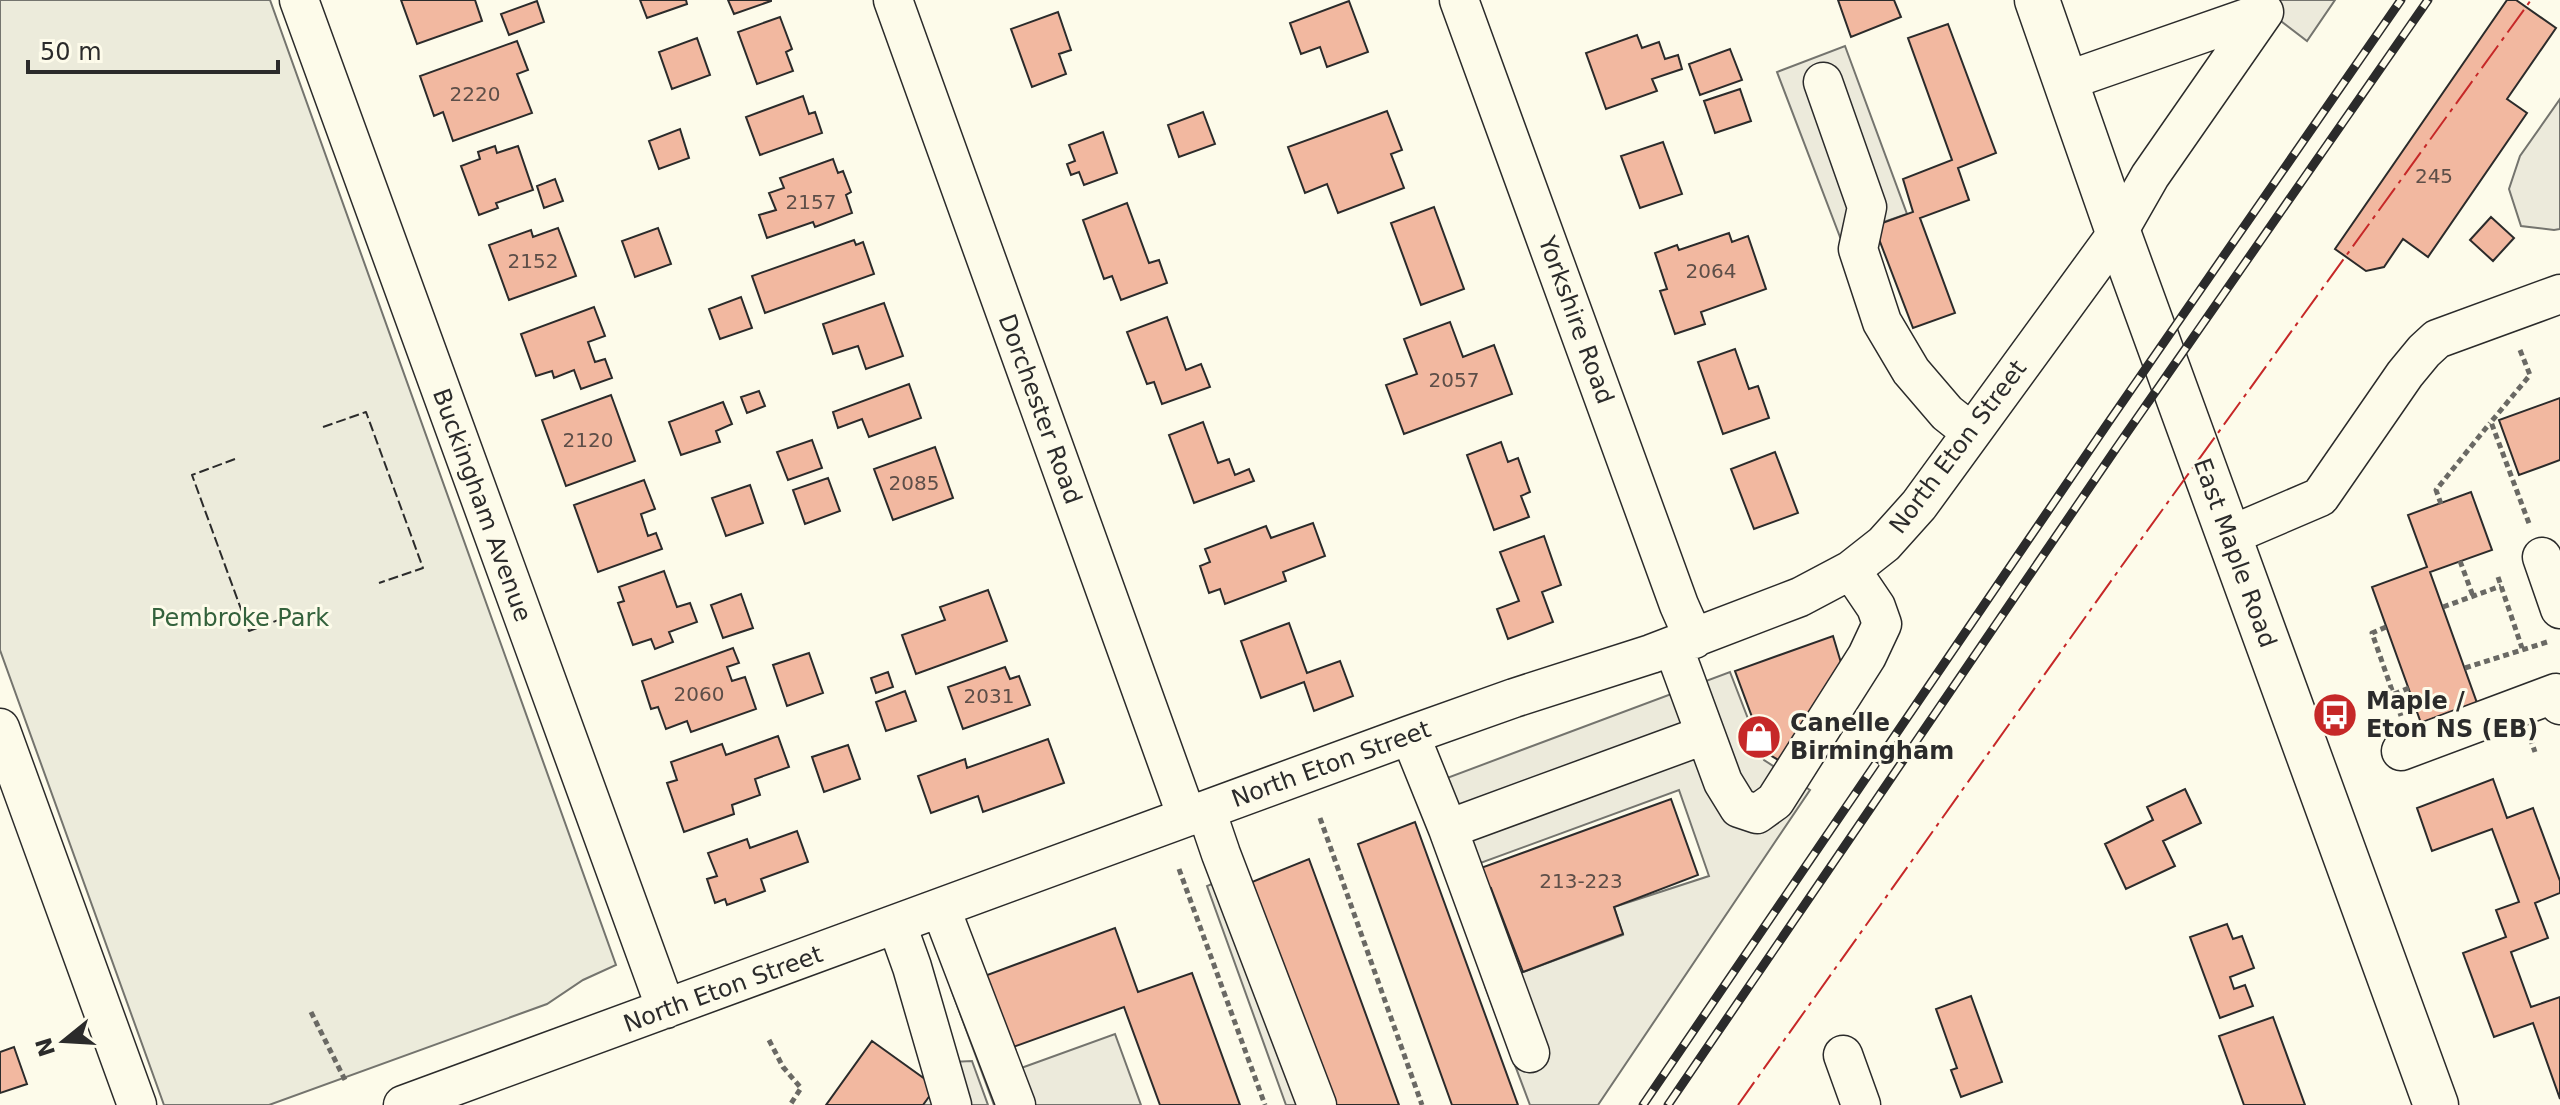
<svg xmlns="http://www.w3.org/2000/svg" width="2560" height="1105" viewBox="0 0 2560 1105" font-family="'DejaVu Sans',sans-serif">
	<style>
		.green { fill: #ecebdb; stroke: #74746e; stroke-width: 2 }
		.parking { fill: #eceadb; stroke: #74746e; stroke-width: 2 }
		.building { fill: #f2b8a0; stroke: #2b2b2b; stroke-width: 2 }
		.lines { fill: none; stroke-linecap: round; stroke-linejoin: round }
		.minor-casing { stroke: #2b2b2b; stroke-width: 41 }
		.major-casing { stroke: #2b2b2b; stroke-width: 47 }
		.path { stroke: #6a6964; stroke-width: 5; stroke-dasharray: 6 4; stroke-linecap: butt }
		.minor { stroke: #fdfbea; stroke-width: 38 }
		.major { stroke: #fdfbea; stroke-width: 44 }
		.rail-casing { stroke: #2b2b2b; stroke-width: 9 }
		.rail { stroke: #fdfbea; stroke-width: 6; stroke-dasharray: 18; stroke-linecap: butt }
		.fence { stroke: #2b2b2b; stroke-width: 2; stroke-dasharray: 10 4; stroke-linecap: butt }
		.power { stroke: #c62828; stroke-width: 2; stroke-dasharray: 28 6 4 6; stroke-linecap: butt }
		.labels { text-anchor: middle; stroke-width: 6; stroke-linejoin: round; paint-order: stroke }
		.number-label { font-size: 20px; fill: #5d4e48 }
		.street-label { font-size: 24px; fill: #2b2b2b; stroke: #fdfbea }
		.park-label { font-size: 24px; fill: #34623c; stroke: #fdfbea }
		.poi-label { font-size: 24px; font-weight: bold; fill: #2b2b2b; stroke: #fdfbea; text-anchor: start }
	</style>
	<rect width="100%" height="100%" fill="#fdfbea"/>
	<!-- green -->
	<path class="green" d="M0 0H270L616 965 583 980 547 1004 269 1105H164L0 650Z"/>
	<!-- parking -->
	<path class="parking" d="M2253 0H2335L2307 41Z
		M1845 46 1907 214 1840 237 1777 72Z
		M2560 99V229L2554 230 2521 226 2509 189 2520 156Z
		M1730 672 1764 760 1810 790 1598 1105H1530L1485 986 1623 935 1614 907 1709 876 1679 790 1445 876 1415 790Z
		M1247 869 1332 1105H1286L1207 886Z
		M979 978 1013 1071 1115 1034 1141 1105H994L951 989Z
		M972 1061 988 1105H923L930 1063Z"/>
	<!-- building -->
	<path class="building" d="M401 0H475L482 21 417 44Z
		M640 0H686L687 4 647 18Z
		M728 0H771V1L734 14Z
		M1838 0H1894L1901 17 1851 37Z
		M2507 0H2516L2556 28 2507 99 2527 113 2428 257 2403 239 2384 267 2366 271 2335 249Z
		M537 1 544 22 509 35 501 14Z
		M1349 1 1368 52 1327 67 1320 47 1301 54 1290 23Z
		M1058 12 1071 50 1059 54 1066 74 1032 87 1011 29Z
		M780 17 792 49 786 52 793 71 757 84 738 32Z
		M1948 24 1996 153 1958 168 1969 200 1920 218 1955 313 1913 328 1874 226 1913 212 1903 179 1952 160 1908 38Z
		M1637 35 1642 48 1659 42 1665 59 1678 55 1682 69 1652 79 1657 91 1606 109 1586 53Z
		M697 38 710 75 672 89 659 52Z
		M517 41 528 70 517 74 532 113 453 141 443 112 434 116 420 76Z
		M1730 49 1742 80 1700 95 1689 64Z
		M1740 89 1751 121 1715 133 1704 101Z
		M803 96 809 114 815 112 822 133 760 155 746 117Z
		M1387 111 1402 150 1391 154 1404 188 1338 213 1327 184 1305 193 1288 147Z
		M1203 112 1215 144 1179 157 1168 125Z
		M680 129 689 158 659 169 649 141Z
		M1103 132 1117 173 1084 185 1079 172 1071 175 1067 164 1075 161 1069 145Z
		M1663 142 1682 194 1640 208 1621 156Z
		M495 146 497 153 518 146 533 190 496 203 498 208 479 215 461 166 480 159 478 152Z
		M833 159 838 173 843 171 851 192 846 195 852 213 815 227 813 222 767 238 759 215 776 210 769 193 784 188 780 178Z
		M555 179 563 201 544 208 537 186Z
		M1127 203 1149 263 1159 260 1167 283 1121 300 1112 276 1104 279 1083 220Z
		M1434 207 1464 289 1421 305 1391 223Z
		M2491 217 2514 238 2493 261 2470 240Z
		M558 228 576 276 509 300 489 245 531 230 533 237Z
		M658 228 671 264 635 277 622 241Z
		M1729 233 1732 242 1748 236 1766 289 1701 312 1705 324 1675 334 1660 291 1667 289 1655 253 1677 245 1679 250Z
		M854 240 856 245 863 242 874 274 765 313 752 276Z
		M741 297 752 328 720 339 709 309Z
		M884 303 903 356 866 369 858 346 833 354 823 324Z
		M594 307 605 336 588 342 595 362 605 359 612 378 581 389 574 370 554 378 552 371 536 376 521 334Z
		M1167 317 1186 370 1201 364 1210 387 1162 404 1154 382 1147 384 1127 332Z
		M1450 322 1463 357 1494 345 1512 394 1404 434 1386 385 1417 374 1404 339Z
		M1735 349 1749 389 1758 386 1769 418 1723 434 1698 362Z
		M909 384 921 418 869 437 862 419 838 428 833 412Z
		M759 391 765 406 747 413 741 397Z
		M611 395 635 461 566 486 542 420Z
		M2560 398V460L2519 475 2499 420Z
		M723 402 732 424 716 431 720 442 681 455 669 422Z
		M1203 422 1218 463 1229 459 1235 475 1249 469 1254 481 1194 503 1169 435Z
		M812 440 822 468 788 480 777 452Z
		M1501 442 1508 462 1518 458 1530 492 1521 496 1529 517 1494 530 1467 455Z
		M935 447 953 498 893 520 874 469Z
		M1775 452 1798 513 1754 529 1731 469Z
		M828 478 840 511 805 524 793 490Z
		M644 480 655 509 641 514 648 536 656 533 662 549 598 572 574 505Z
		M750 485 763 523 726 536 712 498Z
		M2471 492 2492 550 2430 572 2477 703 2421 723 2372 587 2427 567 2408 515Z
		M1313 523 1325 556 1283 572 1286 581 1225 604 1220 589 1209 593 1200 566 1210 562 1205 549 1266 526 1271 538Z
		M1544 536 1561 585 1542 592 1553 622 1508 639 1497 609 1519 601 1500 552Z
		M664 571 677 607 690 603 697 622 669 632 673 642 655 649 651 639 633 645 618 603 624 601 619 587Z
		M988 590 1007 641 916 674 902 635 945 620 940 607Z
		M741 594 753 628 723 638 711 605Z
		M1289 623 1307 673 1340 661 1353 696 1314 711 1304 682 1261 698 1241 641Z
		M1833 636 1842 666 1780 761 1765 752 1735 671Z
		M733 648 739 663 727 667 732 681 745 677 756 709 691 732 687 721 666 729 658 707 651 709 642 681Z
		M809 653 823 693 787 706 773 665Z
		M1005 667 1010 679 1019 676 1030 705 963 729 948 687Z
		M888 672 893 687 876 693 871 678Z
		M905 691 916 721 886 731 876 702Z
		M778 736 789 767 755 779 760 795 732 805 734 814 684 832 667 783 677 780 671 762 722 744 726 755Z
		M1048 739 1064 783 983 812 978 796 931 813 918 776 965 759 967 768Z
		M848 745 860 779 824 792 812 757Z
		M2493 779 2507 818 2533 808 2560 881V893L2535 903 2548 938 2511 952 2531 1007 2560 997V1099L2533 1023 2494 1037 2463 953 2506 937 2496 910 2519 902 2492 829 2432 851 2417 808Z
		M2185 789 2201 823 2163 841 2175 866 2126 889 2105 844 2153 820 2147 807Z
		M1671 799 1698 875 1614 907 1623 934 1523 972 1491 888 1486 890 1478 869Z
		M1415 822 1518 1105H1452L1358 844Z
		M797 831 808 862 761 879 765 891 727 905 725 899 715 903 707 879 717 876 708 853 747 839 750 848Z
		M1309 859 1399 1105H1334L1252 882Z
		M2227 924 2233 939 2242 936 2254 968 2230 977 2234 989 2245 985 2253 1006 2220 1018 2190 937Z
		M1115 928 1138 992 1192 973 1240 1105H1160L1124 1007 1005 1050 979 978Z
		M1971 996 2002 1082 1961 1097 1951 1070 1957 1068 1936 1009Z
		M2273 1017 2305 1105H2244L2219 1036Z
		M872 1041 936 1087 923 1105H826Z
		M14 1047 27 1084 0 1093V1052Z"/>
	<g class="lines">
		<!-- minor casing -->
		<g class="minor-casing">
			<path id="minor" d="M299 0 666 1009
				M893 0 1187 817
				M1459 0 1679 605 1694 639
				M2066 81 2264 12
				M1823 82 1867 207 1858 249 1882 322 1911 371 1947 413 1971 432
				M2229 536 2320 497 2405 374 2424 351 2437 339 2560 294
				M2542 557 2560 609
				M1673 646 1723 782 1739 808 1757 814 1775 801 1867 656 1882 624 1876 607 1851 570
				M0 728 137 1105
				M1410 735 1448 829 1530 1053
				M2401 751 2556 693 2560 705
				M1206 810 1221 854 1317 1105
				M1448 829 1704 735
				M941 909 1016 1105
				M897 925 912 967 952 1105
				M1843 1055 1861 1105
				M403 1105 1410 735 1514 698 1651 654 1800 597 1851 570 1884 544 1919 505 2118 232 2150 176 2264 12"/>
		</g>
		<!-- major casing -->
		<g class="major-casing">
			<path id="major" d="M2037 0 2118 232 2436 1105"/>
		</g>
		<!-- path -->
		<path class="path" d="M2520 350 2530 375 2491 422 2530 526
			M2441 504 2436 490 2490 423
			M2460 561 2473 596
			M2498 577 2522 648
			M2443 607 2501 586
			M2386 627 2372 633 2401 716
			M2465 668 2547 642
			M2394 694 2409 688
			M2530 738 2535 752
			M1320 818 1422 1105
			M1179 869 1265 1105
			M311 1012 346 1082
			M769 1040 783 1067 801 1088 790 1105"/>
		<!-- minor -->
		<use href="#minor" class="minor"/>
		<!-- major -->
		<use href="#major" class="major"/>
		<!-- rail casing -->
		<g class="rail-casing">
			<path id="rail" d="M1643 1105 2108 423 2401 0
				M1668 1105 2117 447 2428 0"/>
		</g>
		<!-- rail -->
		<use href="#rail" class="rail"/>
		<!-- fence -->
		<path class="fence" d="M323 427 366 412 423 568 379 583
			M235 459 192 475 249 631 292 615"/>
		<!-- power -->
		<path class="power" d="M1738 1105 2121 567 2531 0"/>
	</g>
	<!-- icons -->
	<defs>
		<g id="bus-disc" transform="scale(2.3)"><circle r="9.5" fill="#c62828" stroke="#fdfbea"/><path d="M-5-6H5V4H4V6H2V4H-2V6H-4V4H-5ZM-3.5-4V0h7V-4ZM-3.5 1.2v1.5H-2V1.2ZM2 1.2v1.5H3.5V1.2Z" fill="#fff"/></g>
		<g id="shop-disc" transform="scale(2.3)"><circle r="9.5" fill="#c62828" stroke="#fdfbea"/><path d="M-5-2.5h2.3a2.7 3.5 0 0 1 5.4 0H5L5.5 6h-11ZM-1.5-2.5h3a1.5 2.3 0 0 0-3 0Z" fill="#fff"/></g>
	</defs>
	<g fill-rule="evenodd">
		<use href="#bus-disc" x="2335" y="715"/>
		<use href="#shop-disc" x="1759" y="737"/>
	</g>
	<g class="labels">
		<!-- number labels -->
		<g class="number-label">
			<text x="475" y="101">2220</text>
			<text x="2434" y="183">245</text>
			<text x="811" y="209">2157</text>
			<text x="533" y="268">2152</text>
			<text x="1711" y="278">2064</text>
			<text x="1454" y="387">2057</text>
			<text x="588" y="447">2120</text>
			<text x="914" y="490">2085</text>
			<text x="699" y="701">2060</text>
			<text x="989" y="703">2031</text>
			<text x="1581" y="888">213-223</text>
		</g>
		<!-- street labels -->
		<g class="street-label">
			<text transform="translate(1576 320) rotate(70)" y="8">Yorkshire Road</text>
			<text transform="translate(1040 409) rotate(70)" y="8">Dorchester Road</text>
			<text transform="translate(1958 447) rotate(-53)" y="8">North Eton Street</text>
			<text transform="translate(482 505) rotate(70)" y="8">Buckingham Avenue</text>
			<text transform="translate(2235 553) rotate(70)" y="8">East Maple Road</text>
			<text transform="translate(1331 764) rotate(-20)" y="8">North Eton Street</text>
			<text transform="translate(723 989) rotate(-20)" y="8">North Eton Street</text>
		</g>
		<!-- park labels -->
		<g class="park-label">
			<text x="240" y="626">Pembroke Park</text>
		</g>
		<!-- poi labels -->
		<g class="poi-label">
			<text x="2366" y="709">Maple /<tspan x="2366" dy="28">Eton NS (EB)</tspan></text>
			<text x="1790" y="731">Canelle<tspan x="1790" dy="28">Birmingham</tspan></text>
		</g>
	</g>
	<!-- north arrow -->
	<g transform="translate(64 1041) rotate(252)" stroke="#fdfbea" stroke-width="6" paint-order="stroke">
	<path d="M0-6L14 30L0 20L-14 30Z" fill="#2b2b2b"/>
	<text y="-12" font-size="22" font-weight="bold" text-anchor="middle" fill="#2b2b2b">N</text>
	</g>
	<!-- scale -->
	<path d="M28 60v12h250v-12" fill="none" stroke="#2b2b2b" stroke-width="4"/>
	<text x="40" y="60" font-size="24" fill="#2b2b2b" stroke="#fdfbea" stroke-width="6" paint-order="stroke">50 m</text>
</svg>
